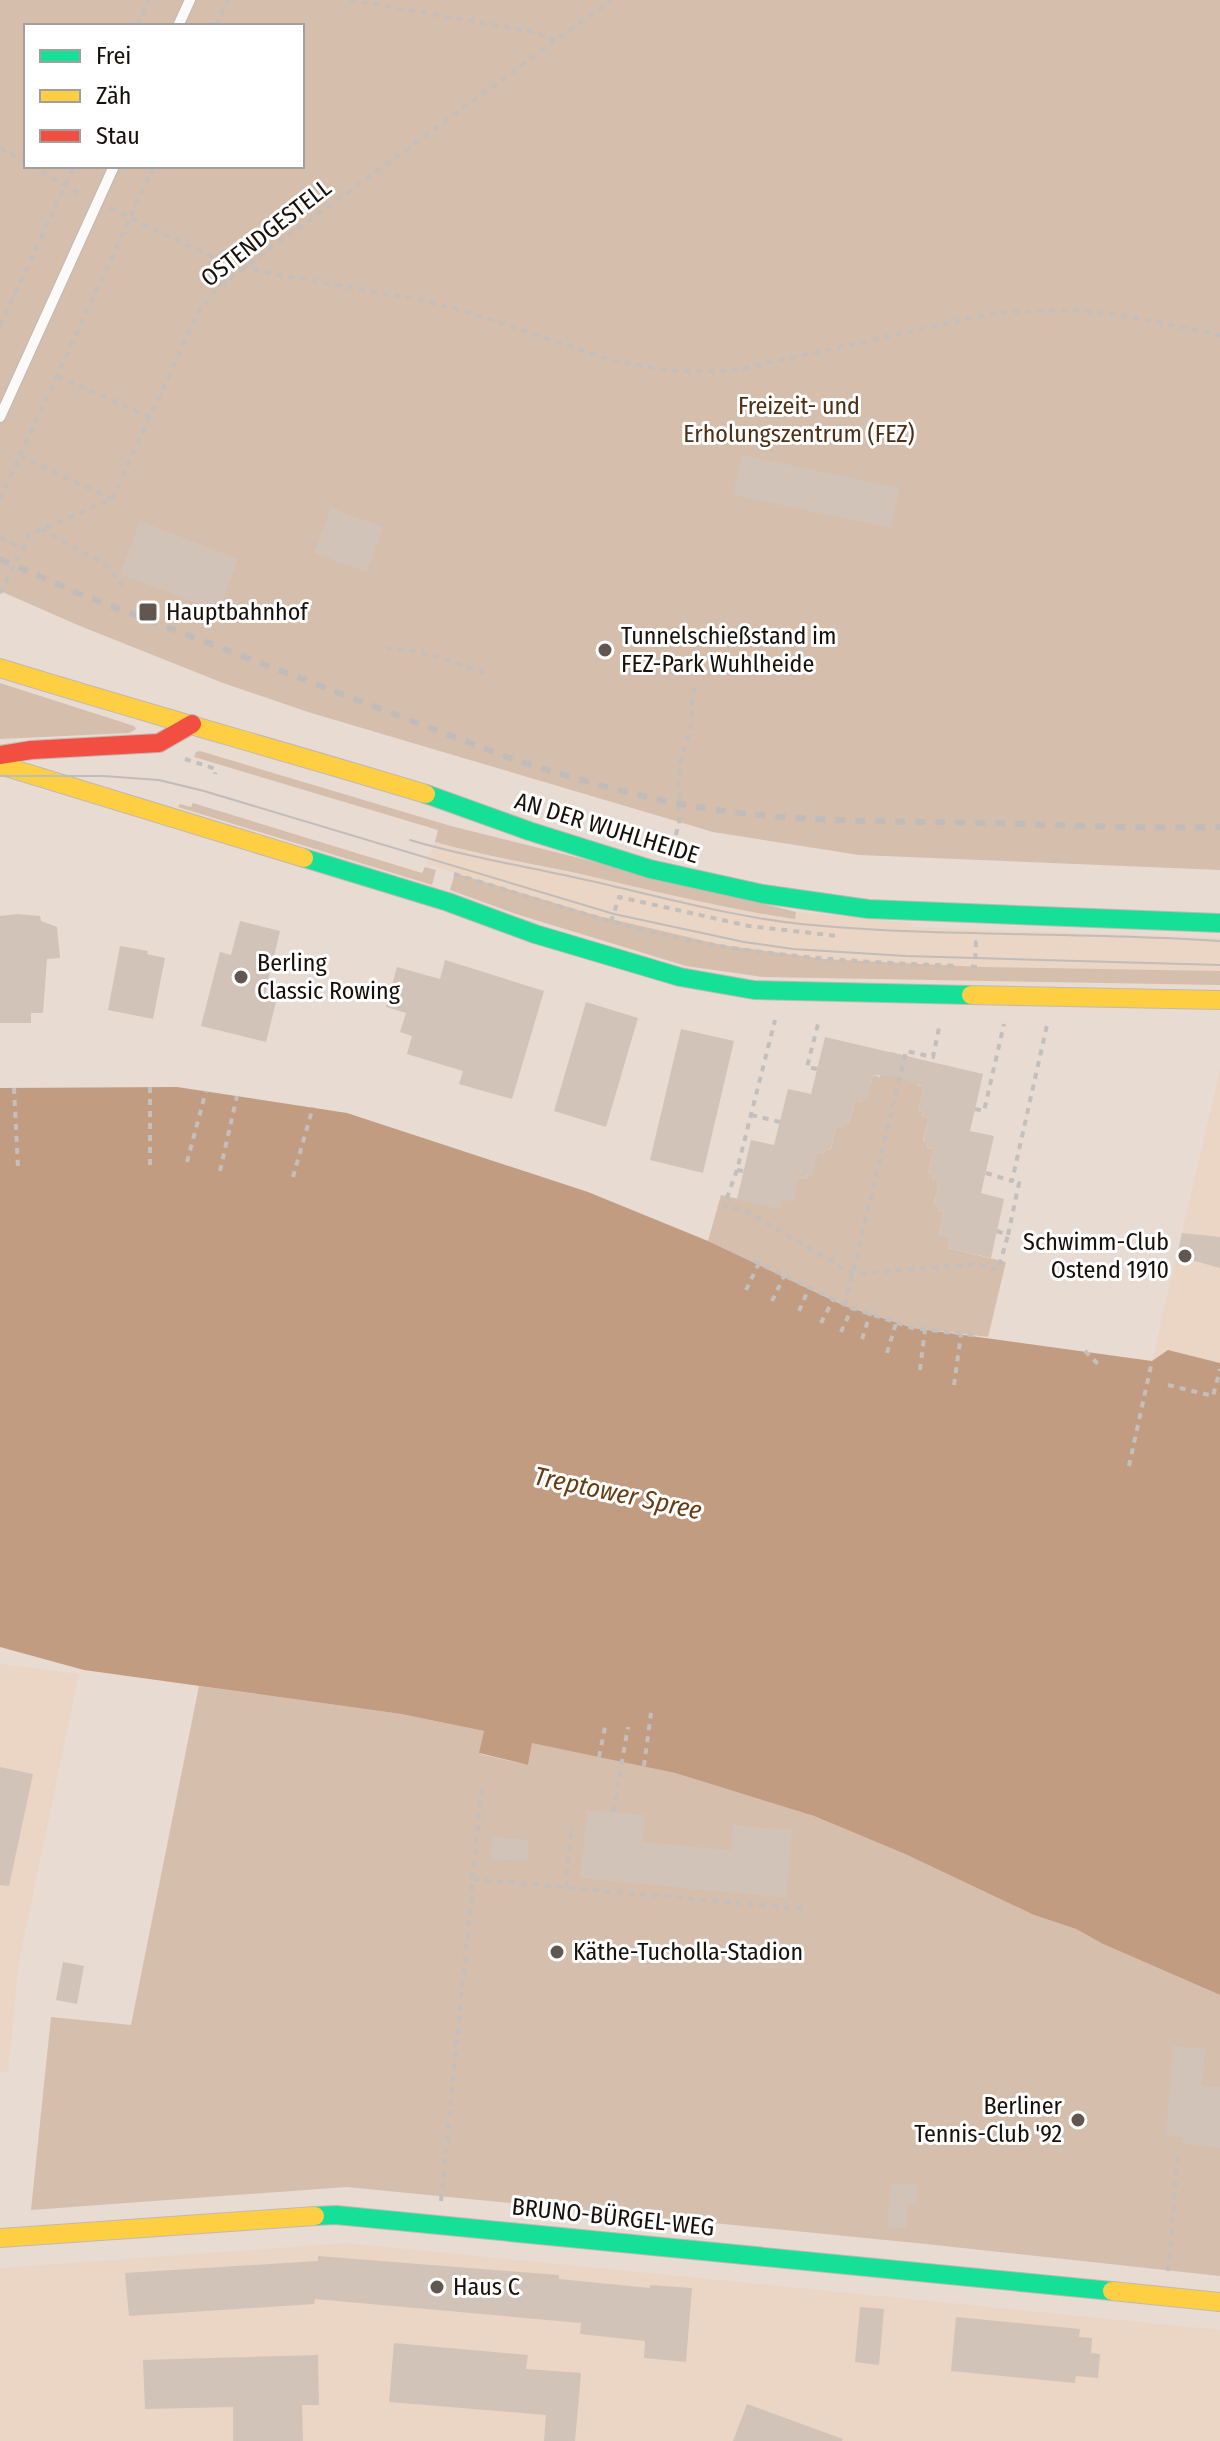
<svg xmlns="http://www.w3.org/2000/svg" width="1220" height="2441" viewBox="0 0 1220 2441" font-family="'Fira Sans Condensed',sans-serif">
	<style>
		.built { fill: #ebd5c5 }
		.green { fill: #d6beac; fill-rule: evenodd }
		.water { fill: #c19c81 }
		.building { fill: #d2c3b8 }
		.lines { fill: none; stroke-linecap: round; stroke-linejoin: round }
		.lane-casing { stroke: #c2b8b1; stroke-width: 12 }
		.fast-casing { stroke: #c2b8b1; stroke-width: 20 }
		.slow-casing { stroke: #c2b8b1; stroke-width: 20 }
		.jam-casing { stroke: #c2b8b1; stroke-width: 20 }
		.path { stroke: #c3bfbc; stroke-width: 4; stroke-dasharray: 6 6; stroke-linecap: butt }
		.lane { stroke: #fcfaf8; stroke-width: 10 }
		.fast { stroke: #16e098; stroke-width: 18 }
		.slow { stroke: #ffcf43; stroke-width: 18 }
		.jam { stroke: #f24e42; stroke-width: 18 }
		.tram { stroke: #c0bcba; stroke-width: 2 }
		.rail { stroke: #c0bcba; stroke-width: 6; stroke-dasharray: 10 10; stroke-linecap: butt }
		.poi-dot { fill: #615750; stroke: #fff; stroke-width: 3 }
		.labels { text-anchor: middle; stroke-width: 6; stroke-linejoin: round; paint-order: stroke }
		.street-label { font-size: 24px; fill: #18100a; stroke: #fff }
		.park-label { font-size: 24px; fill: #502f13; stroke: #fff }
		.poi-label { font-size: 24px; fill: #18100a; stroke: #fff; text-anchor: start }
		.water-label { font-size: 26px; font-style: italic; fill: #693b10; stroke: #fff }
	</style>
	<rect width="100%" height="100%" fill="#e8dbd2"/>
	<!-- built -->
	<path class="built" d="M435 842 474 853 583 875 736 910 795 919 796 912 911 923 913 927 1220 938V971L981 967 825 959 722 945 598 916 426 864Z
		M1220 1070V1363L1168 1350 1152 1361Z
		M0 1664 79 1674 19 1961 8 2072H0Z
		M347 2243 1220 2330V2441H0V2268Z"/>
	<!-- green -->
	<path class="green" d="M0 0H1220V870L859 855 713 832 308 712 223 683 80 626 0 591ZM26 26H302V166H26Z
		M0 683 134 726 136 729 129 733 0 739Z
		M200 751 451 826 796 912 795 919C724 909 655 891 585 875 535 864 484 856 435 842L438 830 194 757 196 752Z
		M193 803 422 873 425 867 436 870 432 885 178 807 180 804 191 807Z
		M455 873 598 916 722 945 825 959 981 967 1220 971V985L763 977 686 966 516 914 450 890Z
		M891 1052 918 1059 913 1079 917 1081V1085L924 1087 918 1111 923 1112 922 1116 929 1118 923 1141 928 1142 927 1148 934 1149 928 1173 933 1174 932 1179 939 1181 934 1204 939 1206 938 1211 944 1212 939 1235 950 1238 948 1248 1006 1262 988 1337 913 1328 846 1306 708 1241 721 1195 779 1208 781 1199 799 1178 806 1179 818 1152 824 1154 825 1149 831 1150 836 1127 843 1128 844 1124H849L855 1100 862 1102 863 1098H867L873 1075 880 1077 881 1072 886 1073Z
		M199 1686 401 1714 484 1731 480 1754 528 1765 532 1742 675 1773 814 1816 905 1854 1034 1915 1076 1929 1103 1944 1220 1995V2276L926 2244 347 2187 31 2210 51 2017 131 2025Z"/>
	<!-- water -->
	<path class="water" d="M177 1087 347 1113 588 1192 708 1241 845 1306 913 1328 1152 1361 1168 1350 1220 1363V1995L1103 1944 1076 1929 1034 1915 905 1854 814 1816 675 1773 532 1743 528 1765 479 1753 484 1731 401 1714 84 1670 0 1647V1088Z"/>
	<!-- building -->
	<path class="building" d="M742 455 899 488 891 528 733 495Z
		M331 508 383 527 367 572 314 553Z
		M140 521 238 559 218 611 120 574Z
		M17 914 40 916 41 921 57 927 60 958 47 959 43 1013H31V1023H0V916Z
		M240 921 280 931 264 998 276 1002 266 1042 201 1026 220 952 231 955Z
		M120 946 148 951 147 954 165 958 153 1019 108 1010Z
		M445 960 544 991 512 1099 459 1084 463 1071 407 1054 412 1036 400 1032 406 1013 386 1007 397 967 440 979Z
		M586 1002 638 1018 606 1127 554 1111Z
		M681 1029 734 1041 703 1173 650 1160Z
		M825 1037 983 1074 970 1131 994 1136 981 1193 1004 1199 991 1258 948 1248 950 1238 939 1236 944 1212 938 1211 939 1206 934 1204 939 1181 932 1179 933 1174 928 1173 934 1149 927 1148 928 1142H923L929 1118 922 1116 923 1112 918 1111 924 1087 899 1077 873 1075 867 1099 863 1098 862 1102 855 1100 849 1124H844L843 1128 836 1127 831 1150 825 1149 824 1154 818 1152 812 1176 807 1175 806 1179 799 1178 793 1202 781 1199 779 1209 737 1199 751 1140 774 1145 788 1089 811 1094Z
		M1182 1233 1220 1237V1268L1177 1256Z
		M0 1767 33 1774 9 1886 0 1885Z
		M587 1810 645 1815 642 1842 731 1850 733 1825 792 1830 786 1898 580 1878Z
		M492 1837 529 1840 527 1861 491 1859Z
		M63 1962 84 1966 77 2004 56 2000Z
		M1173 2046 1205 2049 1202 2086 1220 2087V2148L1182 2143 1183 2137 1166 2136Z
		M891 2183 918 2185 916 2206 908 2205 906 2229 887 2227Z
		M318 2256 559 2275V2279L650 2288V2285L692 2288 686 2362 644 2358 645 2341 580 2334 581 2323 315 2299 314 2304 129 2316 125 2273 318 2261Z
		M860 2307 884 2309 879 2365 855 2362Z
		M956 2317 1080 2329 1079 2337 1092 2338 1091 2353 1100 2354 1098 2378 1076 2376 1075 2383 951 2371Z
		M394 2343 528 2355 526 2369 581 2373 575 2441H544L546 2415 389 2402Z
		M318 2355 319 2405H302L303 2441H233V2407L145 2409 143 2360Z
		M747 2404 843 2439 842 2441H733Z"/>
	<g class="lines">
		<!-- lane casing -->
		<g class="lane-casing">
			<path id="lane" d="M178 26 190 0
				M0 417 114 166"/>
		</g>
		<!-- fast casing -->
		<g class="fast-casing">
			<path id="fast" d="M426 794 529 831 650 869 763 894 868 909 1220 923
				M304 858 448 902 535 934 680 977 754 990 971 995
				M315 2216 336 2215 1112 2291"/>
		</g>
		<!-- slow casing -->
		<g class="slow-casing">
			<path id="slow" d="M0 668C142 712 284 751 426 794
				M0 765 304 858
				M971 995 1220 1000
				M0 2238 315 2216
				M1112 2291 1220 2302"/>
		</g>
		<!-- jam casing -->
		<g class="jam-casing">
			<path id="jam" d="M0 755 31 750 159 743 192 724"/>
		</g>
		<!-- path -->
		<path class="path" d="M350 0 535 32 555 41
			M137 26 149 0
			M216 26 228 0
			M0 148 26 163
			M31 166 84 196
			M110 208 218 260 263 272 411 298 468 312 611 360 672 371H724L745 368 971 318 1007 312 1074 310 1132 317 1220 335
			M0 326 74 166
			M57 376 150 417
			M20 456 112 499
			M0 499 154 166
			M41 529 109 567 124 589
			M0 538 22 548
			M0 593 29 535 112 499 200 309 218 287 611 0
			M386 649C421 647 449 662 481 672L486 671 487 667
			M185 759 216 769 215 774
			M676 835 679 822V766L692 723V699L695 686
			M454 874C544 901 633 932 726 947 803 959 880 963 958 966
			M611 922 619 897 749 926 838 936
			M971 966 975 967 976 942H978
			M817 1069 807 1067 819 1020
			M150 1087V1171
			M14 1088 18 1168
			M975 1109 984 1111 1004 1024
			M751 1115 780 1122
			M187 1162 206 1091
			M737 1170 724 1206 744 1210 853 1274 975 1264 998 1270 1008 1235
			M220 1171 237 1096
			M743 1171 737 1170 775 1020
			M986 1173 1012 1181 1047 1025
			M293 1177 313 1107
			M997 1231 1008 1235 1019 1183 1012 1181
			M754 1261 852 1308 913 1328 980 1336
			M746 1290 759 1263
			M772 1301 784 1276
			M845 1305 906 1051 933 1057 940 1023
			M799 1311 809 1288
			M821 1323 833 1300
			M841 1332 852 1308
			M862 1339 870 1314
			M1085 1351 1098 1364
			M887 1353 896 1323
			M920 1370 925 1330
			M954 1385 961 1334
			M1168 1385 1213 1396 1220 1369
			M1129 1466 1152 1361
			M599 1757 606 1722
			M644 1766 651 1713
			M613 1812 628 1727
			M473 1879 804 1909
			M566 1887 572 1826
			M441 2201 482 1788
			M1168 2271 1178 2156"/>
		<!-- lane -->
		<use href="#lane" class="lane"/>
		<!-- fast -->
		<use href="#fast" class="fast"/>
		<!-- slow -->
		<use href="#slow" class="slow"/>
		<!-- jam -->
		<use href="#jam" class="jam"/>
		<!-- tram -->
		<path class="tram" d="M0 776H103L159 780 204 791 614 914 744 942 793 949 906 956 1220 965
			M410 840C466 857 524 866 582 879 655 895 727 916 801 924 940 938 1081 931 1220 941"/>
		<!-- rail -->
		<path class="rail" d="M0 559 80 594 504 756C568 777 632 796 698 807 794 823 892 821 989 823 1066 825 1143 829 1220 827"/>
	</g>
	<!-- markers -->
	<g class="poi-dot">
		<rect x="138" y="602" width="20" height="20" rx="4"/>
		<circle cx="605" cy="650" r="8"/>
		<circle cx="241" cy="977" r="8"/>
		<circle cx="1185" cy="1256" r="8"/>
		<circle cx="557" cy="1952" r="8"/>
		<circle cx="1078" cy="2120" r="8"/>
		<circle cx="437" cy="2287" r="8"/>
	</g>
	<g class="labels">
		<!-- street labels -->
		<g class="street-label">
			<text transform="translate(266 233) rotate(-38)" y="8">OSTENDGESTELL</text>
			<text transform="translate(607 828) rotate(17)" y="8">AN DER WUHLHEIDE</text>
			<text transform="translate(613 2217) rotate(6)" y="8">BRUNO-BÜRGEL-WEG</text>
		</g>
		<!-- park labels -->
		<g class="park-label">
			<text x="799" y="414">Freizeit- und<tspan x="799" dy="28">Erholungszentrum (FEZ)</tspan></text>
		</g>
		<!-- poi labels -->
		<g class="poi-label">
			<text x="166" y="620">Hauptbahnhof</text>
			<text x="621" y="644">Tunnelschießstand im<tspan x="621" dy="28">FEZ-Park Wuhlheide</tspan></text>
			<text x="257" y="971">Berling<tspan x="257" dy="28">Classic Rowing</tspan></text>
			<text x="1169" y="1250" text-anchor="end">Schwimm-Club<tspan x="1169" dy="28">Ostend 1910</tspan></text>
			<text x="573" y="1960">Käthe-Tucholla-Stadion</text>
			<text x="1062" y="2114" text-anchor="end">Berliner<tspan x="1062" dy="28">Tennis-Club '92</tspan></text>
			<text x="453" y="2295">Haus C</text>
		</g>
		<!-- water labels -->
		<g class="water-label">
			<text transform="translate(618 1493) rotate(12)" y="9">Treptower Spree</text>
		</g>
	</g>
	<!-- legend -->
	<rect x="24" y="24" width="280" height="144" fill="#ffffff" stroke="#a39f9d" stroke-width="2"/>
	<rect x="40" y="50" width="40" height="12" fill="#16e098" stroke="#a39f9d" stroke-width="2"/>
	<text x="96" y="64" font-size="24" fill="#18100a">Frei</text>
	<rect x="40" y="90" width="40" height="12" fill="#ffcf43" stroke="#a39f9d" stroke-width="2"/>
	<text x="96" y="104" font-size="24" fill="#18100a">Zäh</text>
	<rect x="40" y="130" width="40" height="12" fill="#f24e42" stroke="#a39f9d" stroke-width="2"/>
	<text x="96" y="144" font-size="24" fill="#18100a">Stau</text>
</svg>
